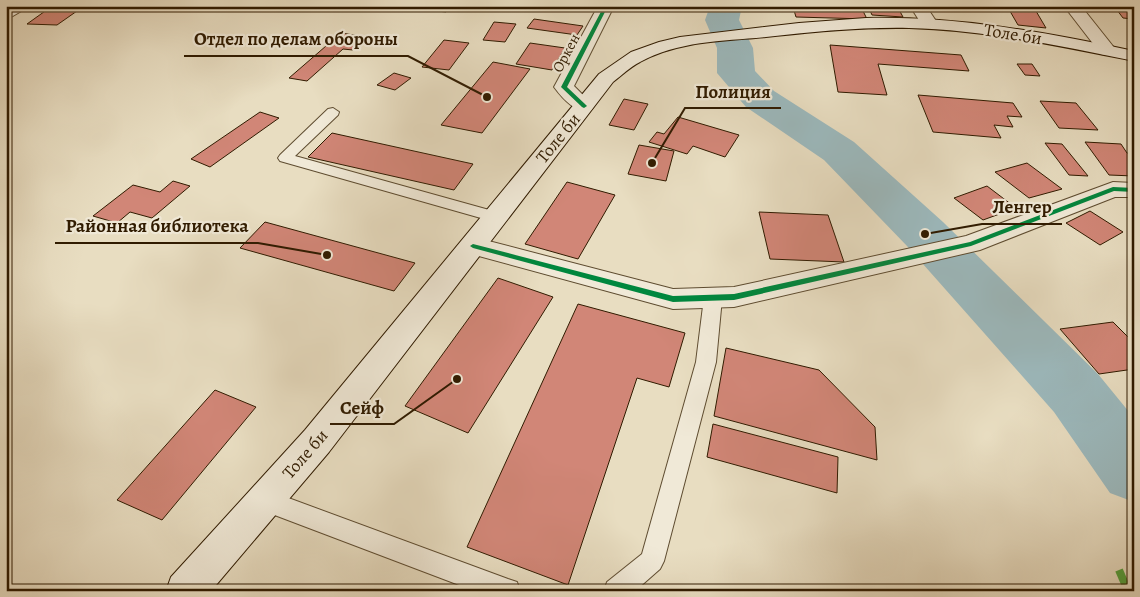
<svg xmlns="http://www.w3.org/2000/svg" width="1140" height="597" viewBox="0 0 1140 597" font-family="Alegreya,serif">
  <rect width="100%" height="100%" fill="#e8ddc1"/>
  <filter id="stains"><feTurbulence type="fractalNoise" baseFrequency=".004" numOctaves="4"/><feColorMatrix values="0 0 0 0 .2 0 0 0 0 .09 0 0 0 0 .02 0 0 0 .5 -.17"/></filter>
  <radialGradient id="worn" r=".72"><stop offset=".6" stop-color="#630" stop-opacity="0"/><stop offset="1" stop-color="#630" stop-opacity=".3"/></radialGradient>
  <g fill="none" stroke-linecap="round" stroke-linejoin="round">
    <path fill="#9cb9bd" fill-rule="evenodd" d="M710,6H742L739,20L753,48L755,71L774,91L854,142L943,222L1098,374L1134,418V502L1110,493L1054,412L907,246L824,160L746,107L717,73V48L705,20Z"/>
  </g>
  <path fill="#d18677" stroke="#301b00" d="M422,6H451L446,12L420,9Z
    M542,6H585L583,11Z
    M868,6H897L903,17L872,15Z
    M1007,6H1033L1046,28L1018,25Z
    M1114,6L1134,7V19L1123,18Z
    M793,7L862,9L867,19L796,17Z
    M48,9L77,11L57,25L27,24Z
    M534,19L583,26L577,35L527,28Z
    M494,22L516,24L505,42L483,40Z
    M341,33L367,37L353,50L343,49L307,81L289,78Z
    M444,40L469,43L449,70L422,67Z
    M530,43L565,48L552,70L516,64Z
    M830,45L961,55L969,71L878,64L887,95L838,92Z
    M493,62L530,69L482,133L441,125Z
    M1017,64H1032L1040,76L1025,75Z
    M394,73L411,78L395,90L377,85Z
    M918,95L1013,103L1022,117L1007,116L1013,127L994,125L1001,138L933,132Z
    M624,99L648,104L634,130L609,125Z
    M1040,101L1076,103L1098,130L1059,128Z
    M260,112L279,118L210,167L191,159Z
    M678,117L739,135L725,157L693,146L687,154L649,142L657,132L664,134Z
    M332,133L473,164L454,190L308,157Z
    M1085,142L1121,144L1127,153L1134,154V176L1109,175Z
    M1045,143L1062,144L1088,176L1069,175Z
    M639,145L674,151L666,181L628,174Z
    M1027,163L1062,189L1029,198L995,172Z
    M173,181L190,186L152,218L130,212L117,223L93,216L133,185L160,192Z
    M567,182L615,195L578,259L525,244Z
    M987,186L1016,208L983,220L954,198Z
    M1090,211L1123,232L1100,245L1066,223Z
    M759,212L828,215L844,262L770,259Z
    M265,222L415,263L394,291L240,248Z
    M498,278L553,297L468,433L405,406Z
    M578,304L685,333L669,387L637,378L568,585L467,547Z
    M1113,322L1134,343V369L1099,374L1060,329Z
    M726,348L819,370L875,427L877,460L714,416Z
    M215,390L256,407L162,520L117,500Z
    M713,424L838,457L837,493L707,457Z"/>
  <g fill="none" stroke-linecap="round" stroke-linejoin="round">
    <defs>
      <path id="service" d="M17,6H30L6,20V12Z
        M333,108L339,112L338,115L295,156L500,213L503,217L500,221L495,222L280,161L278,158L280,155L328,109Z
        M713,291L719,293L722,298L716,362L664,561L660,569L635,591H604L607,582L642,554L696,362L704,298L707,293Z
        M264,489L508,579L517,582L520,591H475L264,511L256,508L253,500L256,492Z"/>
      <path id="minor" d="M598,6H614L574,86L594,106L591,110C576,114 563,99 554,87Z
        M910,6H926L938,24L936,28H924Z
        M1064,6H1081L1116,50L1113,54L1107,55L1101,54Z
        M1113,182L1134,183V197H1115L980,250L734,307L673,309L464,252L460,246L464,240L473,237L673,289L734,287L966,236Z"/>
      <path id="secondary" d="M866,18C957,16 1045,32 1134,51V61C1060,46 985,30 909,28C861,27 813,32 766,37C724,41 677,41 640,62C630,67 622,75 613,82L329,452L211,591H166L171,577L305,430L599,74L631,52L659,42L680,37L799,23Z"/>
    </defs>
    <use href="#service" stroke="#5e4c30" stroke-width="2"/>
    <use href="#minor" stroke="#5e4c30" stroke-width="2"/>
    <use href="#secondary" stroke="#301b00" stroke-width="2"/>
    <use href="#service" fill="#f0e9d7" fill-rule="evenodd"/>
    <use href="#minor" fill="#f0e9d7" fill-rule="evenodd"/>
    <use href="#secondary" fill="#f0e9d7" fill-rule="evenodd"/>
    <path stroke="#52a13c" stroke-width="8" stroke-dasharray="16 8" stroke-linecap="butt" d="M1119,570L1128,591"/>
    <defs>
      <path id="cycleway" d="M604,6H608L567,87L586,105L587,106L584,108L582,107L561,87Z
        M1113,187L1134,188V192L1114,191L971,246L734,300L673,302L473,248L470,246L473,244L673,296L734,294L970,242Z"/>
    </defs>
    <use href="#cycleway" stroke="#f0e9d7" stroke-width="3"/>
    <use href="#cycleway" fill="#00873e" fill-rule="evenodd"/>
  </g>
  <g text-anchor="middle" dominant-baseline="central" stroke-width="4.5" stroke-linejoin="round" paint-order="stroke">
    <g font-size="15" fill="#301b00" stroke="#f0e9d7">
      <text transform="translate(566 53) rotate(-62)">Оркен</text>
    </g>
    <g font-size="18" fill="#301b00" stroke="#f0e9d7">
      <text transform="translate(1013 34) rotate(9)">Толе би</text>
      <text transform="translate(558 138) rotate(-51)">Толе би</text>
      <text transform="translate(305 454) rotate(-49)">Толе би</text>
    </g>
  </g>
  <path fill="none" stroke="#301b00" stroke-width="2" d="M487 97L408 56H184M652 163L685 108H781M925 234L982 224H1062M327 255L258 243H55M457 379L394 424H330"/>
  <g fill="#301b00" stroke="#f0e9d7" stroke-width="2">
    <circle cx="487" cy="97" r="5"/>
    <circle cx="652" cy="163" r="5"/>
    <circle cx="925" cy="234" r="5"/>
    <circle cx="327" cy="255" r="5"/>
    <circle cx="457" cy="379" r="5"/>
  </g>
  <g font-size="19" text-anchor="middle" font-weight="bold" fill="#301b00" stroke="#f0e9d7" stroke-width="4.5" stroke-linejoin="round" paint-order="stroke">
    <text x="296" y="45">Отдел по делам обороны</text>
    <text x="733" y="98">Полиция</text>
    <text x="1022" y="213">Ленгер</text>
    <text x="157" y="232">Районная библиотека</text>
    <text x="362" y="414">Сейф</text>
  </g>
  <rect width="1140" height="597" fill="none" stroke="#e8ddc1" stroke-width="25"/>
  <rect x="8" y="8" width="1125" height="582" fill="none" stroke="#301b00" stroke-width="2.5"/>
  <rect x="12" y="12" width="1115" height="572" fill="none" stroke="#301b00"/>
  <rect width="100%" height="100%" filter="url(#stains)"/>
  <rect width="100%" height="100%" fill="url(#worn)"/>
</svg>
